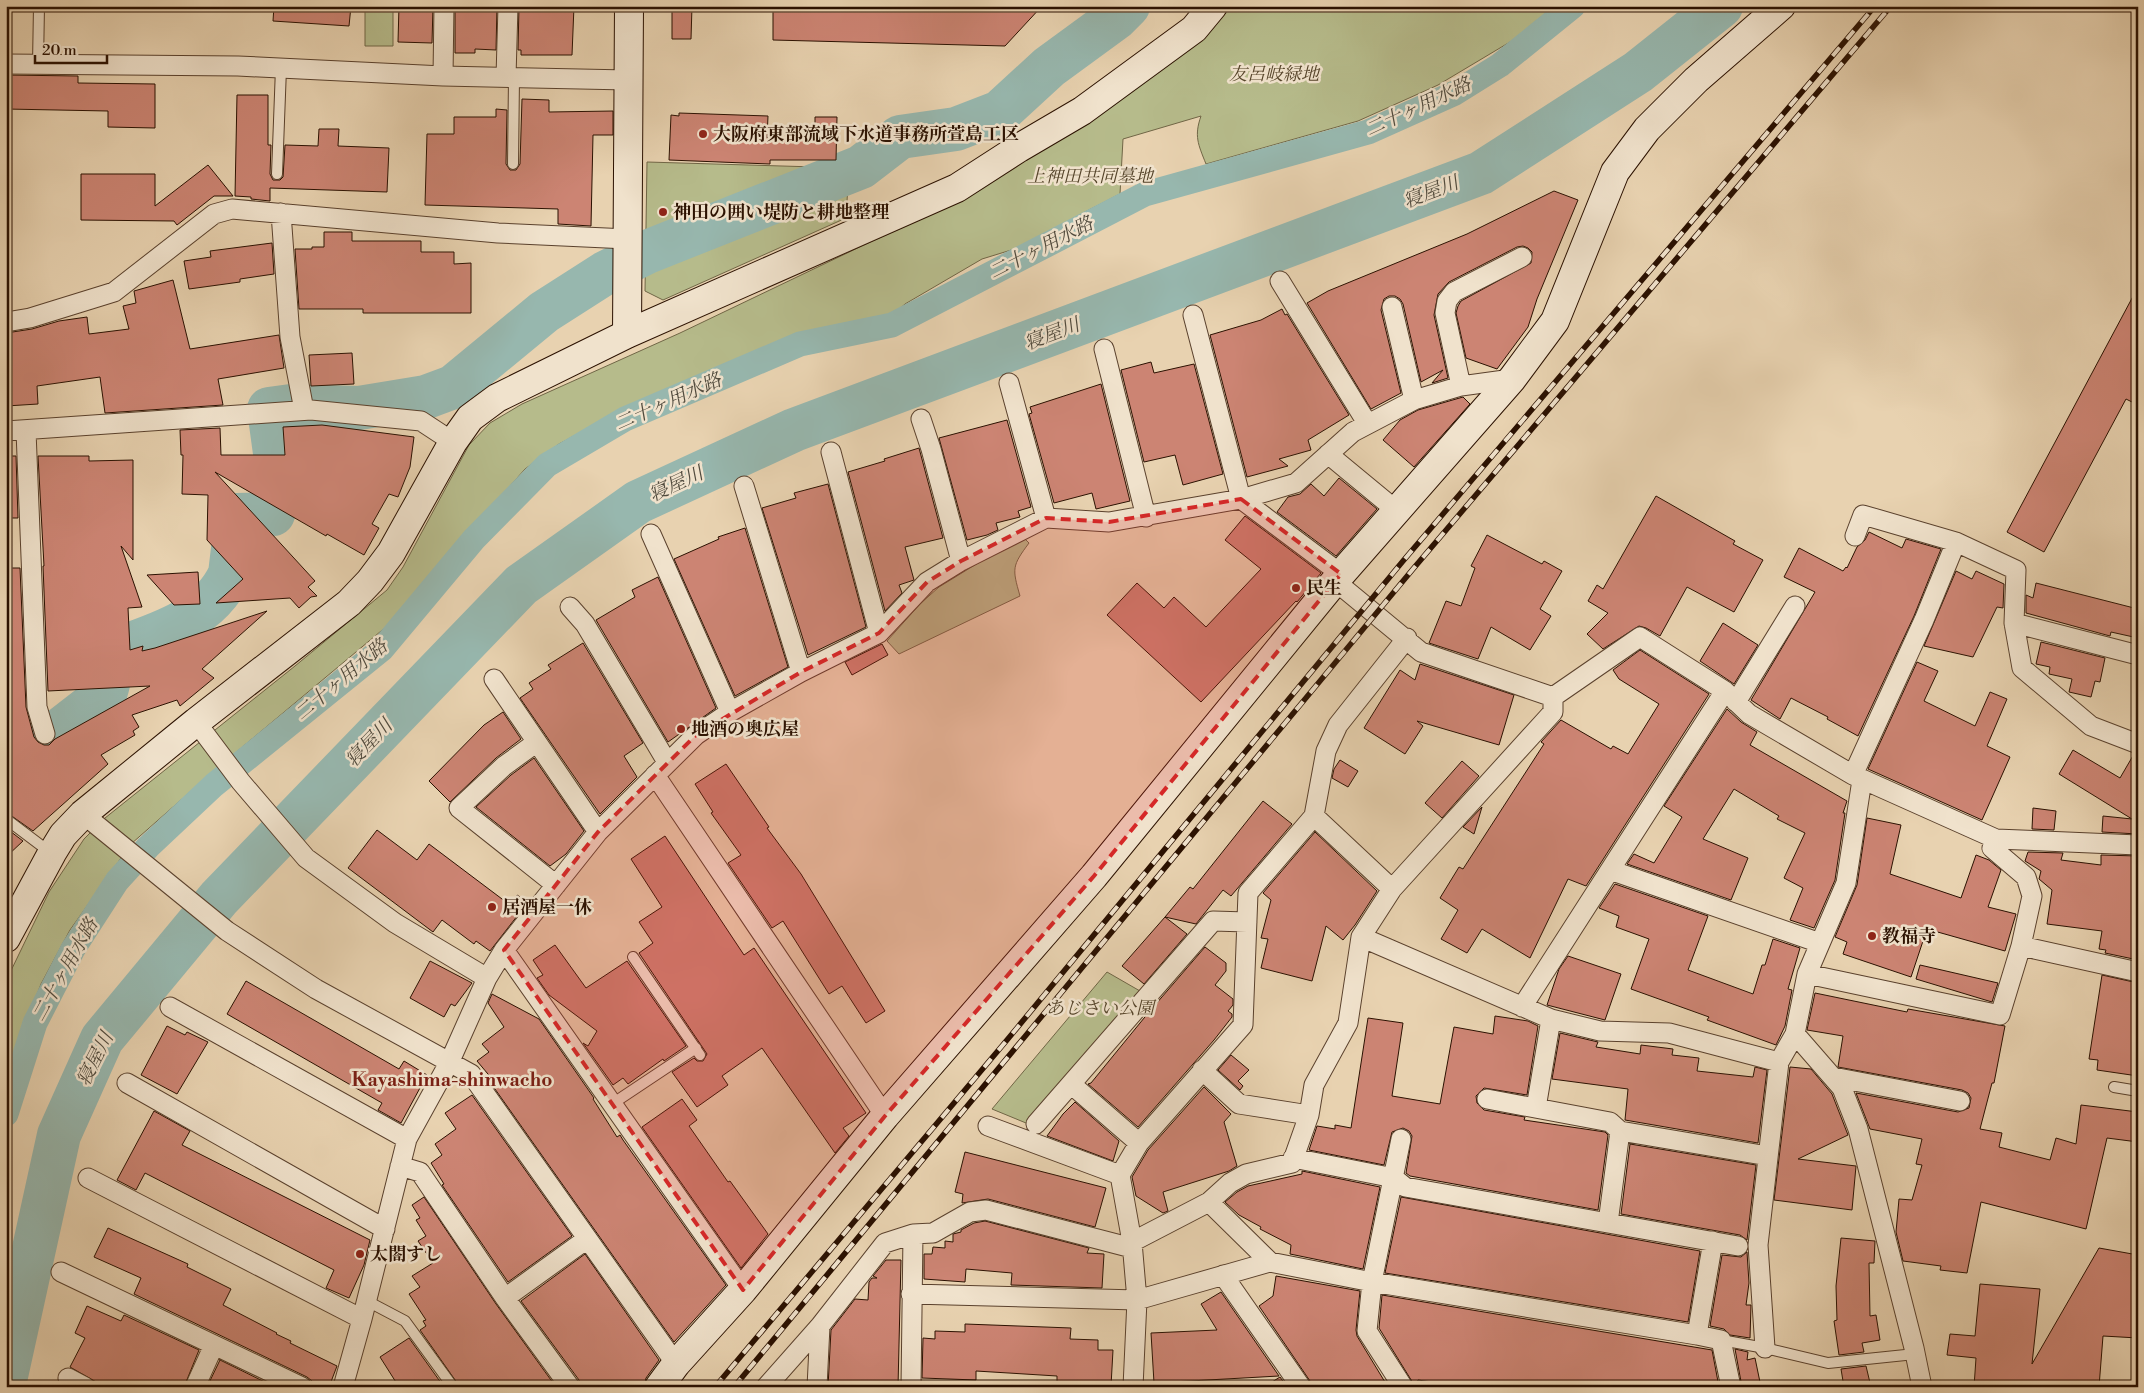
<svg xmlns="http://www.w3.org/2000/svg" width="2144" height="1393" viewBox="0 0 2144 1393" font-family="'Libre Bodoni','Noto Serif JP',serif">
  <rect width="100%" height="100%" fill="#e8d2b0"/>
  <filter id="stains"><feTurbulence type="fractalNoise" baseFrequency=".004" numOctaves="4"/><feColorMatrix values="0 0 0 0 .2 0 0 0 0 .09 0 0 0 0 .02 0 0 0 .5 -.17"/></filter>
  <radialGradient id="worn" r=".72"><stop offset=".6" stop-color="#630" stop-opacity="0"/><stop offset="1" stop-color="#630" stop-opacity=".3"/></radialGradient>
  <path fill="#b6bb8b" stroke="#706646" d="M365,6H393V46H365Z
    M1228,6H1554L1515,39L1438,85L1358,121L1206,164C1198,144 1194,136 1201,116L1123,139L1120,194L1085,212L1034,243L982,259L905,304L893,315L873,321L790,337L598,423L559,444L525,469L439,567L399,616L216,769L131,844L70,930L41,984L6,1076V981L49,892L84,839L105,818L295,666L387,590L403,567L469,445L490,423L522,404L680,333L868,243L944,209L1035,153L1206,34Z
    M647,162L849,168L846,218L663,300L645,291Z
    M1022,536L1029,543C1012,566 1012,568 1020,596L899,654L887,641L920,604L939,587Z
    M1107,972L1140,991L1026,1123L992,1109Z"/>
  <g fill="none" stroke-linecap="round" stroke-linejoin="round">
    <path stroke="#97b7ae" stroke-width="25" d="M6,1114L35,1023L73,949L117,881L148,847L214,785L382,649L474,539L547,465L625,419L800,344L892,325L1145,194L1368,132L1455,93L1500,65L1573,6"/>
    <path stroke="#97b7ae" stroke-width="44" d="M6,776L47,740L105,695L108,684V652C153,636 209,621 230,574L237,515L273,514L274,511L278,475L269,409L291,406L359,408L426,397L453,387L544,312L605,273L647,252L861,167L900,137L956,129L1000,112L1049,67L1116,18L1128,6
      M6,1376L59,1135L102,1039L219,898L521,585L638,502L794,430L1481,173L1638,72L1721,6"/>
  </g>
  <path fill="#cc8473" stroke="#2b1101" d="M274,6H351L349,26L273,21Z
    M399,6H433L432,43L398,42Z
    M455,6H497L496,50L475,49V53H455Z
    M519,6H574L572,55H521V50H518Z
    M672,6H692L691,39H672Z
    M773,6H1042L1005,46L773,40Z
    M6,75L78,76V83L155,84V128L108,127V111L6,109Z
    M237,95H268V145H271L270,174L273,180H280L283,177L285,145L318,146L319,129H339L338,146L389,148L387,192L270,188V201L251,199V197L235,196Z
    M522,99L549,100V112L613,111V135H593L591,226L558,224V209L425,205L427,134H454V117H496V109L507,110L506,164L510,170H516L520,164Z
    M679,113L768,116L767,138H815V117H837L836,160H770V164L669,160L671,115L679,116Z
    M208,165L233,196H214L177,225L174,221L81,220V174H155V206Z
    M1554,191L1578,200L1537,299L1528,327L1497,369L1466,358L1456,313L1458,306L1461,301L1531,263L1532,252L1528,248L1523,246L1517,247L1449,282L1438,294L1434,315L1448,378L1432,383L1443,370L1421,382L1403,304L1400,299L1395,296H1389L1384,299L1381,310L1401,393L1371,409L1307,303L1328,291L1467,234Z
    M324,232H352V241H421V252H454V264L471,263V313H363V309H299L295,249H312V247H324Z
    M272,243L274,274L240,279V282L189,289L184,261L211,257L210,251Z
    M173,280L190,349L279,335L284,368L218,379L223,405L105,413L100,377L37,386L38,404L6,406V333L32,329L59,321L87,317L89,334L129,329L123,306L136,303L134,291Z
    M2138,287V405L2126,399L2044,552L2007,532Z
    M1282,309L1285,315L1287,314L1349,415L1308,440L1311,450L1279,459L1288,466L1247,477L1210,335L1261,320Z
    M352,353L354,384L311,386L309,355Z
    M1151,362L1154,373L1194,364L1223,474L1183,485L1175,455L1144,462L1121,370Z
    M1101,384L1130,501L1096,509L1092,493L1054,503L1029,414L1032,413L1030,407Z
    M1463,397L1470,404L1414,467L1383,440L1400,420L1418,410Z
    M1007,420L1031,507L1018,511L1020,517L996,523L998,530L987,535L967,540L939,438Z
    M322,425L414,437L410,467L398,497L389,494L372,524L379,528L364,555L327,534L326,536L215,472L315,581L308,587L317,596L311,597L299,608L290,598L216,603L243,579L207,540L208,495L182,494L183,455H181L180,430L220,428L221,455H285L283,427Z
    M919,448L943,538L905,547L914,580L899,585L902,593L885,611L848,472L885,461L884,459Z
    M6,456H16L18,518H11V500H6Z
    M38,456H89V461L133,460V560L121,546L142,607L128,608L130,650L143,646L142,651L155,648L267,611L202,669L214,678L180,706L177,700L132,715L139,727L133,731L135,735L101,755L108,764L33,831L6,812V568H20L26,707L34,737L38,742L44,745H49L55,739L150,686L48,691L43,566H44Z
    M1339,478L1377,509L1336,556L1277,512L1288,497L1300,494L1311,484L1324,496Z
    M828,484L866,627L808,655L762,508L796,498L794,493Z
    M1656,496L1735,541L1733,544L1763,560L1734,612L1687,587L1660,636L1646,628L1639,626L1603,649L1587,634L1608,613L1588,601L1597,585L1603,589Z
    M1245,516L1321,573L1297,602L1296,601L1201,702L1107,615L1137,583L1164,608L1174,597L1206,627L1261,569L1225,540Z
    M745,528L788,667L735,696L674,559L719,539L718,537Z
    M1869,532L1902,548L1906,539L1941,549L1914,616L1858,736L1827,719L1828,717L1791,698L1780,719L1751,700L1815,592L1784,577L1799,548L1843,571L1846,567L1847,568L1857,547L1865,540Z
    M1487,535L1542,564L1544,561L1562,571L1540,609L1551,616L1530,650L1491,627L1478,659L1429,643L1446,601L1461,606L1475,568L1471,566Z
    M1956,571L1972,579L1976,571L2004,584L2003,608L1997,607L1973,657L1924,646Z
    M198,572L200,604L174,605L147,575Z
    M658,577L716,708L668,742L596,620L635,597L632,590Z
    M2036,583L2138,609V638L2111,632L2110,636L2026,613V595L2033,598Z
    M1723,623L1758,645L1734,684L1700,661Z
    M2041,642L2105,658L2100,682L2095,681L2091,697L2069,692L2072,679L2049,674L2050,667L2036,664Z
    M583,643L643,743L624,756L637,777L600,814L520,698L533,689L529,683L551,669L548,665Z
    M882,644L888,655L852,675L845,662Z
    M1640,650L1709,694L1586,886L1568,879L1530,958L1482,929L1467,953L1441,939L1458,910L1440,898L1459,867L1463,869L1544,744L1541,742L1561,720L1611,749L1613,746L1628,754L1659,704L1619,679L1613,670Z
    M1917,662L1938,671L1924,701L1975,726L1990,692L2007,699L1987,746L2010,757L1982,820L1868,769Z
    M1420,664L1514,695L1499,745L1417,721L1423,726L1405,754L1364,728L1400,670L1415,680Z
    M1727,709L1741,722L1757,732L1750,745L1847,801L1843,813H1845L1835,880L1814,928L1790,920L1803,888L1784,878L1805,833L1777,819L1779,816L1734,789L1703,839L1748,858L1731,900L1627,864L1634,854L1654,863L1682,817L1664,806Z
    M503,712L521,739L496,758L450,802L429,781L484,725Z
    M2073,750L2120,778L2134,754L2138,755V834L2102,832L2103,816L2132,819L2059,774Z
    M534,758L584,831L566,854L550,866L476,807L511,775Z
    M1340,760L1358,771L1348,787L1332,778L1334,769Z
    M1462,761L1479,776L1442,818L1425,803Z
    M726,764L769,827L767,828L801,874L885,1011L866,1023L842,986L829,994L783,921L772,928L728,863L741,855L711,813L713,812L695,784Z
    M1263,801L1292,824L1231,896L1223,890L1196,924L1165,917L1190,887L1193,889Z
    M1482,807L1474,834L1463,827Z
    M2033,808L2056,811L2054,830L2032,829Z
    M1867,818L1901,825L1890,874L1961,898L1976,855L1989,860L2001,870L1988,907L2016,914L2005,951L1927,929L1911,977L1843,954L1847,942L1835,937L1857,885Z
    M6,828L23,841L6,857Z
    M377,830L417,860L429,844L510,905L517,895L528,902L490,951L476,941L474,944L442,920L433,932L348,868Z
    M1315,832L1377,891L1355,925L1343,940L1326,926L1312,981L1261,968L1268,939L1261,938L1271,900L1263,893Z
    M665,836L744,955L754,948L866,1113L843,1128L849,1136L835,1153L762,1048L722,1076L728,1085L697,1107L672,1072L694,1058L697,1061H703L707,1054L639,953L653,943L639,922L662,907L631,859Z
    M2028,852L2063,853L2061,860L2101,865V855L2138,856V960L2105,953L2106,950L2099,949L2102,931L2047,924L2052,890L2039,879L2041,871L2025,861Z
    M1615,884L1708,916L1688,970L1753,994L1762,965H1765L1773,939L1800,948L1788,989L1792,990L1785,1026L1776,1045L1707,1020L1709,1017L1631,989L1649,939L1616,927L1619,916L1599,908Z
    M1165,917L1187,934L1144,984L1122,966Z
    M555,945L586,988L627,961L686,1046L664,1061L663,1059L628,1084L623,1078L613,1085L583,1043L588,1046L597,1031L549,995L537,978L543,975L533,960Z
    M1205,947L1226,963V971L1215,985L1233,999V1005L1228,1011L1232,1014V1017L1214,1040L1138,1127L1088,1084L1091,1083L1149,1012Z
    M1568,956L1621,974L1605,1020L1547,1005L1559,969Z
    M430,961L472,983L455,1006L451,1004L444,1017L410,998Z
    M1920,965L1998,983L1992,1002L1916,979Z
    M2102,975L2138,983V1076L2097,1070L2098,1060L2089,1059Z
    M246,981L399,1069L404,1061L427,1075L401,1123L378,1110L382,1103L227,1014Z
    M1815,993L1907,1012L1908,1009L2005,1026L1994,1083H1992L1980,1129L2002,1133L1999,1147L2050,1160L2056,1138L2076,1144L2081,1105L2138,1112V1142L2107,1138L2086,1229L1981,1202L1967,1273L1940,1270L1941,1266L1903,1261L1896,1232L1899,1199L1912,1200L1922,1165L1916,1164L1922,1139L1870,1129L1856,1093L1958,1112L1969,1108L1971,1098L1968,1093L1962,1090L1838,1067L1843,1036L1807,1030Z
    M492,994L539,1019L594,1098L593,1099L617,1137L620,1135L623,1140L726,1285L674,1342L490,1082L493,1080L477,1061L489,1052L482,1044L504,1027L488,1003Z
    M1495,1016L1528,1021L1538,1026L1527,1095L1484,1088L1476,1096L1477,1103L1484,1110L1525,1117L1524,1120L1605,1132L1608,1135L1598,1210L1410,1176L1406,1173L1412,1136L1409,1131L1403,1128L1392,1132L1384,1165L1309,1150L1317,1126L1335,1129V1125L1351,1128L1368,1018L1403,1023L1392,1096L1440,1104L1454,1027L1493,1034Z
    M167,1026L185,1035L187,1032L208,1042L177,1094L141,1075Z
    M1560,1033L1598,1042L1596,1047L1640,1054L1641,1045L1673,1049L1672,1055L1699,1058L1697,1071L1753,1077L1755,1067L1767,1070L1758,1143L1625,1120L1628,1089L1552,1079Z
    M1231,1055L1249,1070L1238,1081L1243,1086L1240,1090L1218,1070Z
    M1790,1067L1811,1069L1832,1094L1848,1135L1798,1159L1856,1166L1852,1210L1774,1200Z
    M1204,1087L1231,1114L1224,1122L1237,1166L1229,1171L1163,1192L1168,1211L1163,1213L1136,1196L1132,1177L1148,1150Z
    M472,1095L572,1236L508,1282L442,1185L444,1184L431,1163L442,1155L435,1144L456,1129L445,1113Z
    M682,1099L697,1120L689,1126L728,1182L730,1181L768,1234L741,1268L642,1127Z
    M1075,1102L1119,1141L1113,1161L1047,1136L1063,1114Z
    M154,1111L190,1131L182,1145L370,1240L364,1265L349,1298L326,1288L334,1270L145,1173L136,1190L117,1180Z
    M1630,1144L1756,1165L1747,1240L1740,1235L1621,1214Z
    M965,1152L1106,1188L1095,1227L988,1199L962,1203L963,1194L955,1192Z
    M1302,1171L1380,1187L1363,1269L1290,1254L1291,1245L1260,1229L1261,1227L1239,1215L1225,1202L1237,1192L1248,1186L1302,1174Z
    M424,1197L496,1304L556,1387H460L420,1330L426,1326L423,1321L426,1320L409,1294L420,1287L412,1276L433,1263L418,1241L426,1236L416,1220L420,1218L412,1205Z
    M1401,1197L1700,1251L1688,1322L1385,1273Z
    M985,1221L1089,1248L1087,1253L1104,1254L1102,1288L1011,1285L1012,1273L966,1269L965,1282L924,1279V1254H932L933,1247L945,1248V1241L953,1242V1234L961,1232V1230L974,1223Z
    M108,1228L188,1264L187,1267L231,1289L223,1305L277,1333L276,1334L291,1341L290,1343L337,1366L329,1387H313L312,1381L307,1377L134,1294L141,1278L94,1257Z
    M1841,1238L1875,1241L1874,1263H1869L1870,1316L1876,1315L1880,1340L1862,1343L1864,1352L1839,1355L1834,1321L1837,1320L1836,1286Z
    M2099,1248L2138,1255V1338L2103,1336L2099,1387L2030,1385V1387H1974L1976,1358L1947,1355L1950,1334L1975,1336L1980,1284L2040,1289L2032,1364Z
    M1747,1252L1749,1283L1746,1305H1751L1750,1338L1730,1335L1724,1329L1710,1326L1722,1255L1741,1257Z
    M585,1254L659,1360L646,1378L644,1387H581L579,1380L521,1301Z
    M886,1260H901L898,1387H828L831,1330L855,1299L868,1300L869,1282L872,1278H877L873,1276Z
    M1276,1276L1360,1291L1356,1330L1357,1336L1388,1387H1312L1310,1381L1259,1306L1273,1296Z
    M1221,1292L1279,1376L1154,1383L1151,1333L1217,1330L1201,1304Z
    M1382,1295L1712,1350L1719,1387H1466L1418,1380L1417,1383H1413L1379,1328Z
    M87,1306L121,1321L124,1315L199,1350L184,1387H105L70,1367L85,1338L75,1333Z
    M965,1324L1071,1328L1070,1339L1098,1340V1350H1113L1111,1386L1057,1384V1376L976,1371V1380L922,1378L923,1338L935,1339V1331L965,1332Z
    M409,1338L444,1387H399L380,1357Z
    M1735,1349L1748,1352L1747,1360L1755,1358L1761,1387H1742Z
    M220,1360L275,1387H207Z
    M1866,1366L1871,1387H1844L1841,1369Z
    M1280,1377L1287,1387H1264Z"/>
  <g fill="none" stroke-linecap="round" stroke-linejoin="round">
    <defs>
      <path id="lane" d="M38,64L39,6
        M513,164L514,77
        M277,174L281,68
        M6,819L51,853
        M633,957L700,1055
        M2114,1087L2138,1091
        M612,1104L696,1048
        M367,1301L405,1321L453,1387
        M1721,1340L1765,1348L1828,1363L1915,1354"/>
      <path id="street" d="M6,64L238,66L443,76L628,80
        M443,76L444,6
        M506,77L508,6
        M281,213L290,337L304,410
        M1280,281L1367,423
        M1392,307L1414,400
        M1193,315L1241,499L1341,574
        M6,322L30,318L114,292L214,214L232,209L498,233L628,239
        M1104,349L1146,517
        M1009,383L1046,518
        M1461,386L1445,313L1447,301L1454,292L1522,257
        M921,419L931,449L961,561
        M6,431L311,410L421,421L453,442
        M26,431L37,707L45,734
        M831,452L879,633
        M1328,454L1397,511
        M744,486L801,672
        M651,534L730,712
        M1855,536L1863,515L1956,542L2016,570L2014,623L2022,668L2091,726L2138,744
        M1335,581L1421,652L1553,697L1640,637L1725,691L1749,714L1853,775L1996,839L2138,845
        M570,607L585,624L667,762
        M2014,623L2138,655
        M494,679L598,832
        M1736,702L1795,606
        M196,722L241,782L306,858L395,923L487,978
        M537,742L504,766L459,808L556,885
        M655,775L885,1116
        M1853,775L1924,620L1956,542
        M83,814L227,931L316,989L471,1074L676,1364
        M1996,839L1992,848L2026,877L2032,896L2021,946
        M1610,870L1820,943
        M1392,889L1553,712V697
        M1361,937L1551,1019L1600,1031L1669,1033L1779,1062
        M504,950L743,1290
        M1807,974L2000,1015L2021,946L2138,972
        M170,1007L407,1139
        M1522,1007L1725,691
        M1795,1034L1842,1088L1858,1129L1914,1348L1922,1387
        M1202,1070L1239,1104L1309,1115
        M1833,1077L1960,1101
        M127,1083L385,1229
        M1071,1084L1139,1143
        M1487,1099L1610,1122L1620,1131L1768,1156
        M1536,1108L1551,1019
        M1036,1124L1213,921L1247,922
        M988,1126L1120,1175
        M1401,1139L1372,1282L1367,1331L1403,1387
        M1293,1158L1394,1178L1405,1187L1738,1246
        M400,1166L420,1172L505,1298L570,1387
        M88,1178L362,1319
        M1209,1202L1270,1262
        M1608,1223L1620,1131
        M1132,1242L1209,1202L1230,1183L1246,1174L1292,1163L1309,1115L1314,1085L1348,1023L1361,937L1392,889L1314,816
        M61,1272L302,1387
        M1223,1275L1301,1387
        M911,1294L1137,1300L1270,1262L1372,1282L1697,1335L1721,1340L1731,1387
        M505,1298L587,1239
        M1697,1335L1713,1241
        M1765,1348L1758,1245L1779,1062L1795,1034L1807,974L1846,883L1862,780
        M68,1378L85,1387
        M195,1387L214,1345
        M343,1387L362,1319L407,1139L450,1061L487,978L504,950L598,832L696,735L730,712L801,672L879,633L927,582L961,561L1046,518L1109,522L1241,499L1296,483L1353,432L1414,400L1461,386L1512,379
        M766,1387L820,1326L885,1243L913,1234L933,1233L970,1212L986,1210L1132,1248
        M817,1387L820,1326
        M911,1387L913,1234
        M1133,1387L1137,1300L1132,1242L1120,1175L1139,1143L1243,1025L1248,893L1314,816L1326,751L1338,725L1407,638"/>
      <path id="secondary" d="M627,334L629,6
        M6,938L52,853L63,835L83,814L196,722L349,603L370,581L391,553L453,442L470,418L497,398L627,334L957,188L1019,148L1082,111L1194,29L1213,6
        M659,1387L676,1364L743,1290L885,1116L1094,876L1335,581L1512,379L1555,321L1615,172L1647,129L1696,80L1781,6"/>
    </defs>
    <use href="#lane" stroke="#5a412d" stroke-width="12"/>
    <use href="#street" stroke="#5a412d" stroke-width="21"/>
    <use href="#secondary" stroke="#2b1101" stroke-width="30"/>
    <use href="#lane" stroke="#f0e2cc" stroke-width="10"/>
    <use href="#street" stroke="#f0e2cc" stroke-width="19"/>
    <use href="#secondary" stroke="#f0e2cc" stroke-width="28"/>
    <defs>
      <path id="rail" d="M715,1387L1007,1040L1403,561L1875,6
        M734,1387L1413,569L1891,6"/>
    </defs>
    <use href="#rail" stroke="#2b1101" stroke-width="5.5"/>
    <use href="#rail" stroke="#f0e2cc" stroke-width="4" stroke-dasharray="11" stroke-linecap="butt"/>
  </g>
  <path fill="#d62828" fill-opacity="0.2" stroke="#d62828" stroke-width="4" stroke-dasharray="10 6" stroke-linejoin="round" d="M1241,499L1341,574L1094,876L885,1116L743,1290L504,950L598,832L696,735L801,672L879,633L927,582L961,561L1046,518L1109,522Z"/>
  <g fill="#8f2418" stroke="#f0e2cc" stroke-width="2">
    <circle cx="703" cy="134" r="5"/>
    <circle cx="663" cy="212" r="5"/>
    <circle cx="1296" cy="588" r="5"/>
    <circle cx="681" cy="729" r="5"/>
    <circle cx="492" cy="907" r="5"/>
    <circle cx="1872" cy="936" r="5"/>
    <circle cx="360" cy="1254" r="5"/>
  </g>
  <g text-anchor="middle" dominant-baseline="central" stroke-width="5" stroke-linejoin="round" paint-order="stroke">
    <g font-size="18" font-style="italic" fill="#55442a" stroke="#f0e2cc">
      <text x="1274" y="74">友呂岐緑地</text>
      <text x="1090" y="176">上神田共同墓地</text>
      <text x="1100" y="1008">あじさい公園</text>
    </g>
    <g font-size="18" font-weight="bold" fill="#2b1101" stroke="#f0e2cc" text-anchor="start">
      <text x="713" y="134">大阪府東部流域下水道事務所萱島工区</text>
      <text x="673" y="212">神田の囲い堤防と耕地整理</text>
      <text x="1306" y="588">民生</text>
      <text x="691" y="729">地酒の奥広屋</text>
      <text x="502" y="907">居酒屋一休</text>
      <text x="1882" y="936">教福寺</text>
      <text x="370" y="1254">太閤すし</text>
    </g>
    <g font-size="19" font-style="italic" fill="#514b3e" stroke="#f0e2cc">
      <text transform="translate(1418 107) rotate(-25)">二十ヶ用水路</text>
      <text transform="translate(1431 192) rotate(-21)">寝屋川</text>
      <text transform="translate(1041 248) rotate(-27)">二十ヶ用水路</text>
      <text transform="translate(1052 334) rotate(-21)">寝屋川</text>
      <text transform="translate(668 402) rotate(-24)">二十ヶ用水路</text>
      <text transform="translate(676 484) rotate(-25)">寝屋川</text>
      <text transform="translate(341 680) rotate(-40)">二十ヶ用水路</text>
      <text transform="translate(369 743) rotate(-46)">寝屋川</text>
      <text transform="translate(65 970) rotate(-61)">二十ヶ用水路</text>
      <text transform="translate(95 1059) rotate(-63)">寝屋川</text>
    </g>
    <g font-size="19" font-weight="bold" fill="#7a1f14" stroke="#f0e2cc">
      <text x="452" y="1080">Kayashima-shinwacho</text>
    </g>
  </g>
  <rect width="2144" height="1393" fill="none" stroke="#e8d2b0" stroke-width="25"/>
  <rect x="8" y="8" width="2129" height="1378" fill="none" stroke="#2b1101" stroke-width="2.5"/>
  <rect x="12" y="12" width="2119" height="1368" fill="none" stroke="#2b1101"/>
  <path d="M35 55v8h72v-8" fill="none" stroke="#2b1101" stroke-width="2.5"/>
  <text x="42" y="55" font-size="15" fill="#2b1101" stroke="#f0e2cc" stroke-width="4" paint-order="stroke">20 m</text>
  <rect width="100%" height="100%" filter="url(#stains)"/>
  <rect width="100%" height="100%" fill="url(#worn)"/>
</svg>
